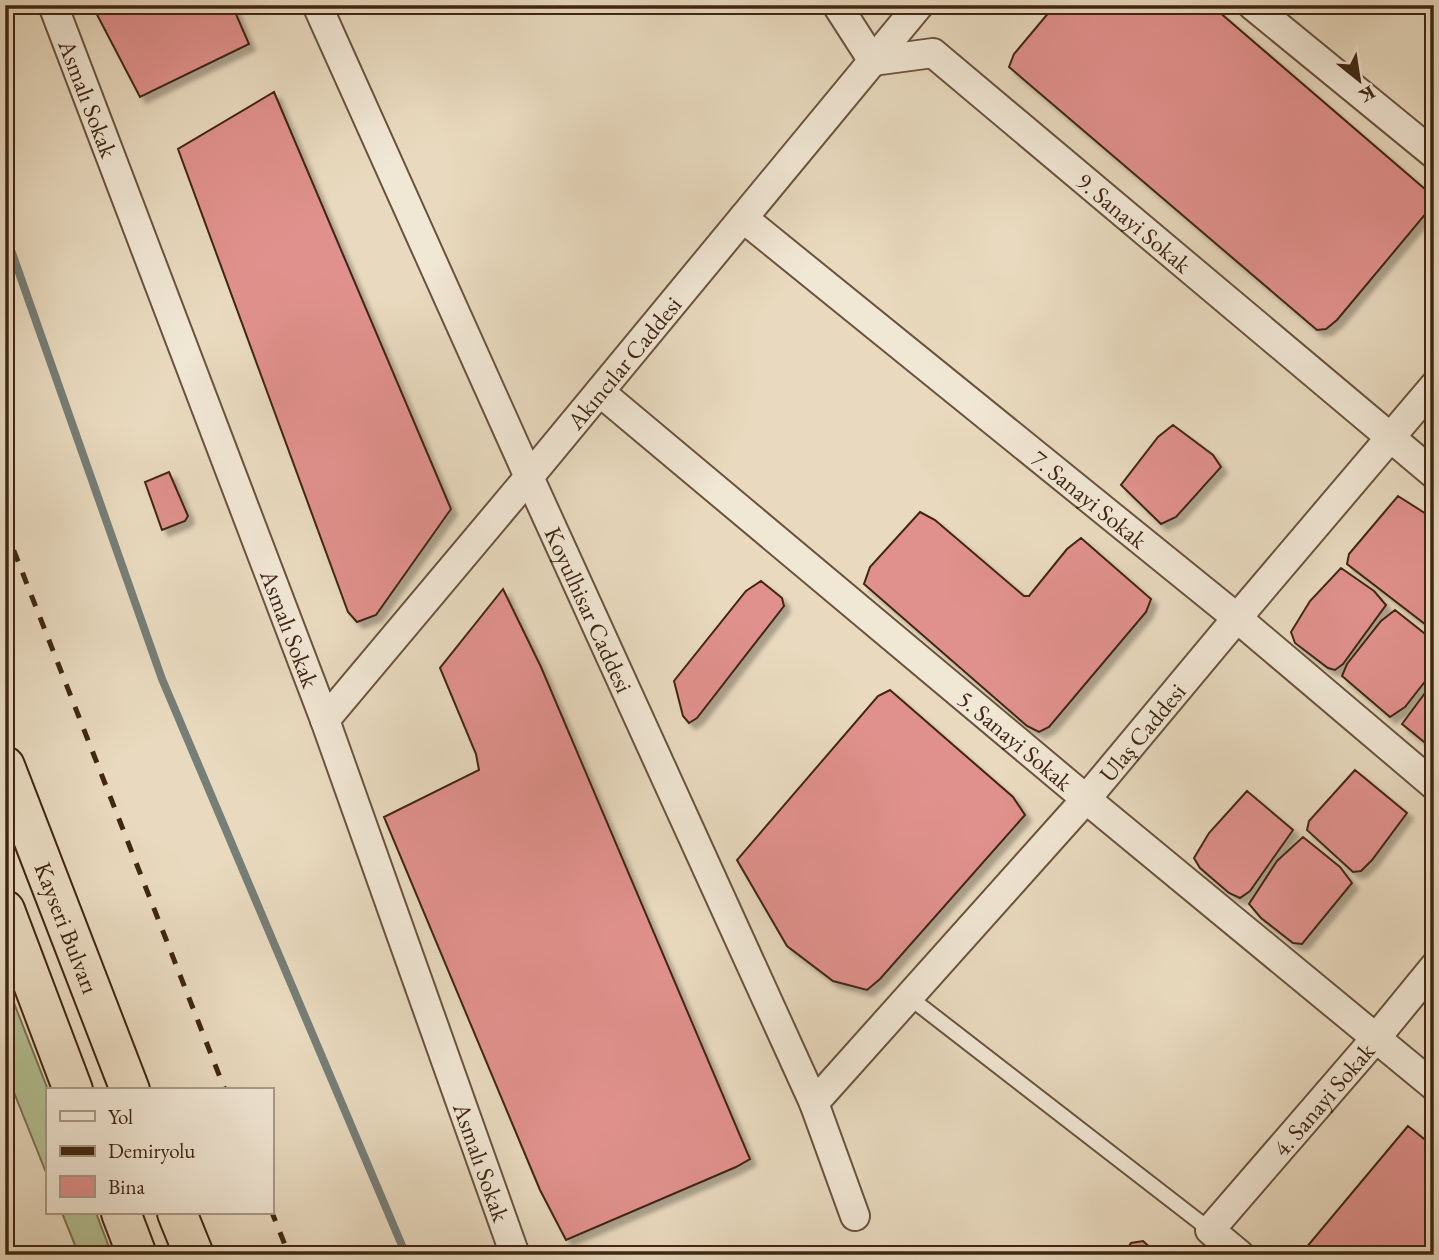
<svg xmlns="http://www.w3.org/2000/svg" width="1439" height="1260" viewBox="0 0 1439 1260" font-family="'EB Garamond',serif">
  <defs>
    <filter id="shadow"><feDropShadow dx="6" dy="6" stdDeviation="2" flood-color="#0004"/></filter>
  </defs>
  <rect width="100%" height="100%" fill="#e9dabf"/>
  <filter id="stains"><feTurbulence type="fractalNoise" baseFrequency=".00286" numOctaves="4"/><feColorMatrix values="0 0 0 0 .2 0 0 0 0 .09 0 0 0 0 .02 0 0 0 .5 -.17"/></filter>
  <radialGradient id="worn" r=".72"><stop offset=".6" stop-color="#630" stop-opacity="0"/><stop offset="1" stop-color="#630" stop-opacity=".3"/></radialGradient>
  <path fill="#b4c094" stroke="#7a7354" stroke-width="2" d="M5,980L48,1090L47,1175L5,1070Z
    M62,1213H96L112,1255H79Z"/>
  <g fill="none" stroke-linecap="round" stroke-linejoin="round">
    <path stroke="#767e78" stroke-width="8" d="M5,233L162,679L406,1255"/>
  </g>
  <path fill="#e1918d" stroke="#402613" stroke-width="2" filter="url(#shadow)" d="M92,5H232L249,44L140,97Z
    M1055,5H1211L1433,196V205L1337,320L1326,329L1317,330L1009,67L1014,54Z
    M274,92L451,509L376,615L357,622L348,612L178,149Z
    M1173,425L1213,455L1221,467L1176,517L1161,524L1121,485L1158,437Z
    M169,472L188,516L185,521L162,530L145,482Z
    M1398,496L1434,519V631L1347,564L1349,554Z
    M920,512L935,520L1024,596H1029L1067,549L1081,538L1151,599L1146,612L1049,727L1039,732L1027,726L864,584L870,567Z
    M1341,568L1374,591L1386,605L1343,664L1335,670L1328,668L1295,643L1291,632L1310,601Z
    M761,581L782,598L784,606L697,718L689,723L683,716L674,681L746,591Z
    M503,589L541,667L750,1159L736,1167L566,1240L540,1190L384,817L479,770L476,754L440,668Z
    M1395,610L1434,641V670L1405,707L1390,717L1342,676L1347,664L1381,621Z
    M1434,681V750L1402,724Z
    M890,690L1013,797L1025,815L880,979L867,990L833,981L787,946L737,860L878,696Z
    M1355,770L1407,813L1372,860L1361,871L1353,872L1307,830L1309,821Z
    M1247,791L1293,830L1250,891L1240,898L1229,893L1200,868L1194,858L1209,833Z
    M1303,837L1340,867L1352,883L1302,944L1293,943L1261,918L1249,904L1277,861Z
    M1408,1126L1434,1147V1255H1300Z
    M1143,1241L1158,1255H1123L1131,1243Z"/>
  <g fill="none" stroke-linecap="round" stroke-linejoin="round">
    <defs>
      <path id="service" d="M909,997L1210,1230"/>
      <g id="minor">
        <path id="s1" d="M53,5L325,720L515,1255"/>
        <path id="s2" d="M317,5L529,477L814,1103L855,1216"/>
        <path id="s3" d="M837,5L873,61L933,53L1434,474"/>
        <path d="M1252,5L1434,154"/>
        <path id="s4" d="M743,218L1237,618L1434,785"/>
        <path id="s5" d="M600,392L1086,799L1434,1086"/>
        <path id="s6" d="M325,720L529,477L919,5"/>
        <path id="s7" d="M814,1103L1086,799L1237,618L1434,386"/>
        <path id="s8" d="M1240,1255L1210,1230L1376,1038L1434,967"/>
      </g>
      <g id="trunk">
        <path id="s9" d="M5,766L130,1090"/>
        <path d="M5,910L73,1090"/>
        <path d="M121,1213L137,1255"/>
        <path d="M177,1213L194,1255"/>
      </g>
    </defs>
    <use href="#service" stroke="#6a533e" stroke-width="18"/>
    <use href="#minor" stroke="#6a533e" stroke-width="32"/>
    <use href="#trunk" stroke="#402613" stroke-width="42"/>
    <use href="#service" stroke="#f1e7d5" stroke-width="14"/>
    <use href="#minor" stroke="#f1e7d5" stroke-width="28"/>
    <use href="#trunk" stroke="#e9dabf" stroke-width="38"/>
    <path stroke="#402613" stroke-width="5" stroke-dasharray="12 12" stroke-linecap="butt" d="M5,528L225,1090
      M271,1210L289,1255"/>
  </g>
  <g text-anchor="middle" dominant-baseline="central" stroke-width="5" stroke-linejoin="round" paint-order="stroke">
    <g font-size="24" fill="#402613" stroke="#f1e7d5">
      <text stroke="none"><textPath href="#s1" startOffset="100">Asmalı Sokak</textPath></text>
      <text stroke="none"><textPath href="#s3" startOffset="390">9. Sanayi Sokak</textPath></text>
      <text stroke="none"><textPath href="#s6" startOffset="466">Akıncılar Caddesi</textPath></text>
      <text stroke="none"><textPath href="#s4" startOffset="446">7. Sanayi Sokak</textPath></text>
      <text stroke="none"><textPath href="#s2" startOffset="663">Koyulhisar Caddesi</textPath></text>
      <text stroke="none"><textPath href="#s1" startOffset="667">Asmalı Sokak</textPath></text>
      <text stroke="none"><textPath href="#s7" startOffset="495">Ulaş Caddesi</textPath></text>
      <text stroke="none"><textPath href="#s5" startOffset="542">5. Sanayi Sokak</textPath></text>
      <text stroke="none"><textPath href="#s9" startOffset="173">Kayseri Bulvarı</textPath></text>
      <text stroke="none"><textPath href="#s8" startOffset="212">4. Sanayi Sokak</textPath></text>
      <text stroke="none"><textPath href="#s1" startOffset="1234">Asmalı Sokak</textPath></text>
    </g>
  </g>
  <rect width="1439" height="1260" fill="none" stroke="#e9dabf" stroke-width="28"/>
  <rect x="7" y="7" width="1425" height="1246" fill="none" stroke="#402613" stroke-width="3.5"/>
  <rect x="14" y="14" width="1411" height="1232" fill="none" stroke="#402613" stroke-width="2"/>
  <rect x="46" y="1088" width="228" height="126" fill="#f1e7d5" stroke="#aa9a87" stroke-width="2"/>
  <rect x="60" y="1111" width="35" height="10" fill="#f1e7d5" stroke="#aa9a87" stroke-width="2"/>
  <text x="108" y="1124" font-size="21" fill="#402613">Yol</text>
  <rect x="60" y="1146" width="35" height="10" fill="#402613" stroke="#aa9a87" stroke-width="2"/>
  <text x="108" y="1158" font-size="21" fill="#402613">Demiryolu</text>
  <rect x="60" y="1176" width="35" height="21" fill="#e1918d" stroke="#aa9a87" stroke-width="2"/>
  <text x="108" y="1194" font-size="21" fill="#402613">Bina</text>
  <g transform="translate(1359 80) rotate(150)" stroke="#f1e7d5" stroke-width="5" paint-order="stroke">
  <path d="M0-5L12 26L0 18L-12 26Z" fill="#402613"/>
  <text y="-10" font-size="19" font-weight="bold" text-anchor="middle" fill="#402613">K</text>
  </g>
  <rect width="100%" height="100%" filter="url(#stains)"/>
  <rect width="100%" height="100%" fill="url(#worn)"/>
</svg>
